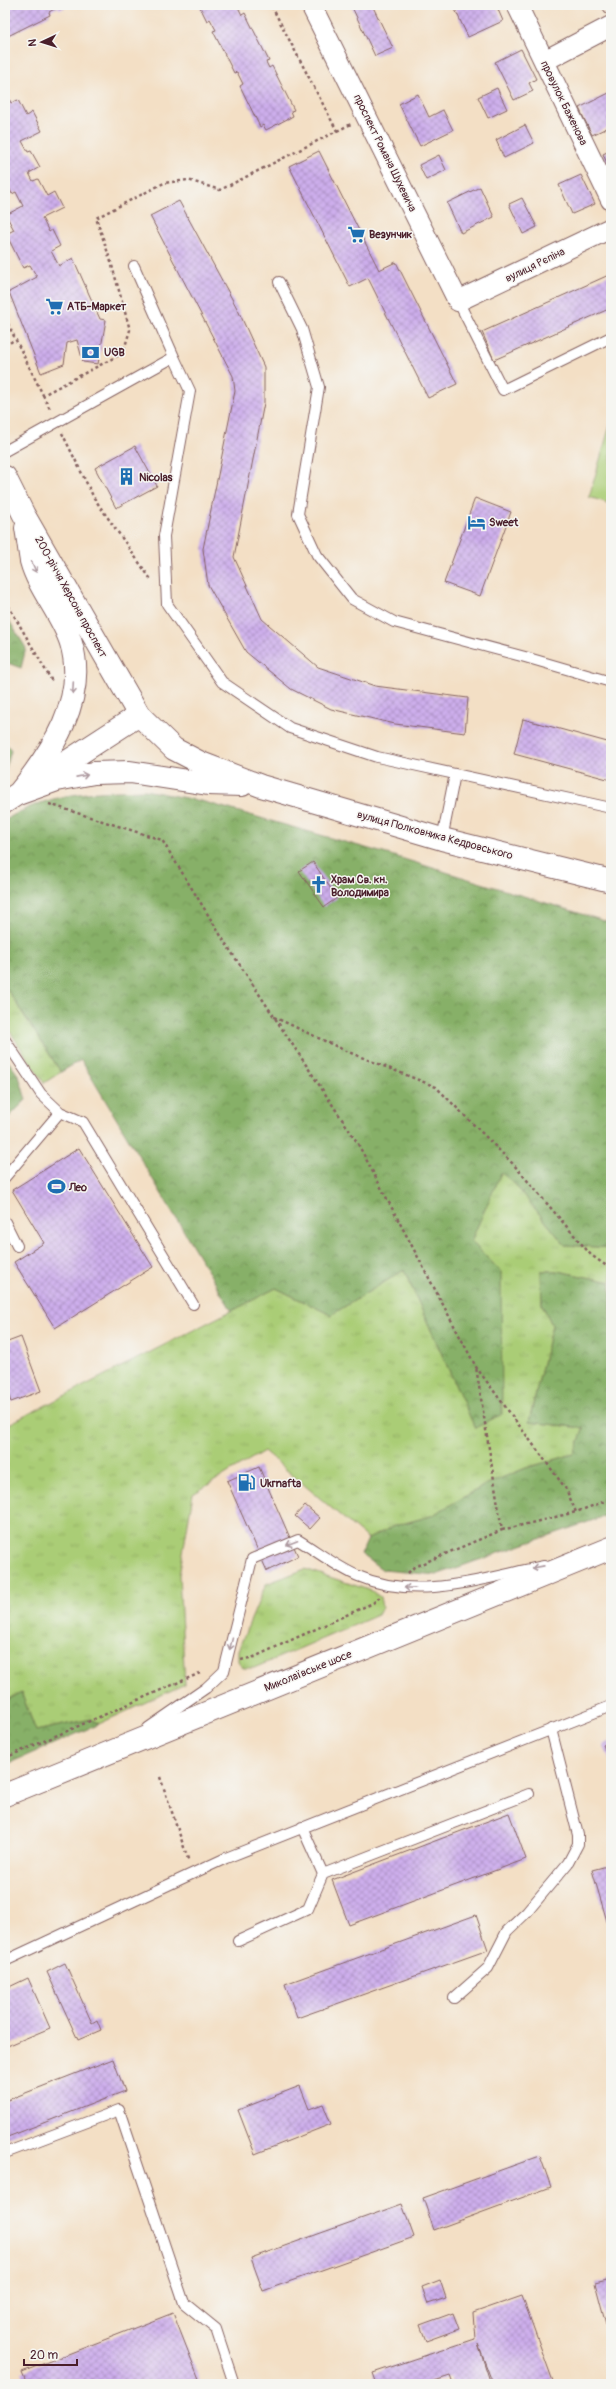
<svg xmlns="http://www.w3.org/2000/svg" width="616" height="2389" viewBox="0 0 616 2389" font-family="Pangolin,sans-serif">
  <defs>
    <pattern id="grass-tufts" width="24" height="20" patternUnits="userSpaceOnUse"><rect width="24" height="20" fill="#aacd76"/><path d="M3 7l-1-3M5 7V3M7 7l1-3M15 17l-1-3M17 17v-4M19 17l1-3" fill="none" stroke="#94b066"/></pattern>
    <pattern id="forest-crowns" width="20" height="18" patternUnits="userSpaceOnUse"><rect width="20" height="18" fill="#87b067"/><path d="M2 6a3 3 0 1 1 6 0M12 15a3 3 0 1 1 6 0" fill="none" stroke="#708f55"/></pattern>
    <pattern id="building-cross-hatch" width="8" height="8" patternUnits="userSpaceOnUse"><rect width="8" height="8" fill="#cdaeec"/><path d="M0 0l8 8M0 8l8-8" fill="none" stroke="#a88dbf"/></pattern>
  </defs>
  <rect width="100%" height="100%" fill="#f6f6f2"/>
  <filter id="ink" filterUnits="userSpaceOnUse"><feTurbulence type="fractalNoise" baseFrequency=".025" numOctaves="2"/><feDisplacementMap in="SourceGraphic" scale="8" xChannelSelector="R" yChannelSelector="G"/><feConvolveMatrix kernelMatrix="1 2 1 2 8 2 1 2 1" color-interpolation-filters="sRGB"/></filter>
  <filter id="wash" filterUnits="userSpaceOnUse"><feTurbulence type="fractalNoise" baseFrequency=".012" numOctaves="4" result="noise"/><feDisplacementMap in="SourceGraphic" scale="16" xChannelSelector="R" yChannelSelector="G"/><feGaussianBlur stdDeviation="0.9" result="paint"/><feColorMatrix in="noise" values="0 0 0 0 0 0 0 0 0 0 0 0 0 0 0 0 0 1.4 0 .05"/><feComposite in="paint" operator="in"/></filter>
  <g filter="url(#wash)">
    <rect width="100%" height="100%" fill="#f3dfc5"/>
    <path fill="url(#grass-tufts)" stroke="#7a7650" d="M5,986L61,1072L44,1083L5,1024Z
      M501,1172L513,1182L565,1245L611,1248V1282L557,1271H541L542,1304L552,1325L529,1422L584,1428L574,1454L526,1468L487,1484L431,1516L394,1526L368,1539L264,1451L193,1494L179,1576L185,1684L99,1724L91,1719L36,1731L21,1692L5,1701V1426L276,1288L331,1315L404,1270L475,1428L501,1272L471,1241Z
      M305,1569L372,1591L380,1597L382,1607L378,1615L254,1668H243L238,1661V1650L266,1584Z"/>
    <path fill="url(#forest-crowns)" stroke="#686849" d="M5,614L26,648L21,668L5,662Z
      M5,742L11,751L5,771Z
      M145,790L201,801L394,856L611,923V1248L565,1245L513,1182L501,1173L471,1241L501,1272L502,1414L475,1428L404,1270L331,1315L276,1288L232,1311L81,1060L61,1072L5,986V820C53,791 91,792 145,790Z
      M5,1057L19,1076L26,1100L5,1121Z
      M541,1271H557L611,1282V1514L436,1575L383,1570L361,1554L368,1539L394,1526L431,1516L487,1484L526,1468L574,1454L584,1428L529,1422L552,1325L542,1304Z
      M21,1692L36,1731L91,1719L99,1724L5,1765V1701Z"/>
    <path fill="#aacd76" stroke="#7a7650" d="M611,422V504L589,497Z"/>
    <g id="blocks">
      <path fill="url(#building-cross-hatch)" d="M5,5H69L60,10L58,7L49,12L50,15L8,36L5,34Z
        M199,5H237L242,15L245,13L269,61L266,62L269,68L272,66L294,110L291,111L293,116L266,130L263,125L260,127L240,86L243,84L237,72L234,73L213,31L216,30L210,19L207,21Z
        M351,5H372L393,48L375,56Z
        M453,5H496L503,21L468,37Z
        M601,5H611V11L606,14Z
        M521,49L536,79L529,83L533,91L514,100L495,62Z
        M497,88L507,109L488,118L478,97Z
        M5,90L11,103L18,100L26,116L32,112L42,131L22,141L28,152L31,151L40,167L29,173L33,181L38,179L47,196L54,192L62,208L42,218L49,232L52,230L60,246L51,251L59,266L73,258L100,319L106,320L98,364L83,362L77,340L67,343L64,364L41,373L9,292L37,277L30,265L23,268L6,234L14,230L6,215L23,206L16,192L12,194L8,185L5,186Z
        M609,93L611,97V115L608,116L611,126L592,135L579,108Z
        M418,94L429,117L443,110L453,130L420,146L399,104Z
        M525,125L534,143L504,158L496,140Z
        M611,150V172L603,154Z
        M319,151L379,270L396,262L457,384L428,398L368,278L350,287L289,166Z
        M439,155L446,170L426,180L419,165Z
        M581,175L595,204L572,214L559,185Z
        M480,187L494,217L461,233L447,203Z
        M522,198L537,227L523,234L509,204Z
        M179,201L238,310L264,367V403L234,557L262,619L318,667L375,686L468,698L465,733L395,724L331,709L291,689L246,652L208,585L203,549L235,391L233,376L150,216Z
        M611,274V308L494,360L482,332Z
        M135,446L157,486L116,508L95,468Z
        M475,498L511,512L480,596L444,583Z
        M523,719L611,743V780L514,754Z
        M313,862L337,898L324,907L299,871Z
        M79,1148L153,1267L55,1328L14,1262L44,1243L12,1190Z
        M21,1337L41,1391L11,1402L5,1386V1343Z
        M259,1467L298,1556L267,1571L227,1481Z
        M305,1505L320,1518L310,1529L295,1516Z
        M611,1741V1762L603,1745Z
        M509,1813L526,1859L349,1925L332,1880Z
        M611,1865V1935L592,1870Z
        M476,1915L488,1950L297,2018L285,1984Z
        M65,1963L92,2023L97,2020L101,2030L78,2040L47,1972Z
        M28,1978L50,2028L5,2047V1989Z
        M113,2059L125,2091L5,2138V2101Z
        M300,2086L309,2109L323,2104L331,2124L255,2154L238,2110Z
        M540,2156L551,2187L434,2230L423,2198Z
        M402,2204L414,2237L263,2291L251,2258Z
        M611,2279V2327L607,2328L595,2283Z
        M440,2280L446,2298L428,2304L422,2287Z
        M522,2296L554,2384H493L478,2344L491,2384H453L450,2376L425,2384H377L373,2373L475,2339L473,2313Z
        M173,2313L201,2384H27L22,2372Z
        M453,2313L459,2329L426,2341L420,2325Z"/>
    </g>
  </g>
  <g filter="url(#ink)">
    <use href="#blocks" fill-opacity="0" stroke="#856261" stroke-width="1"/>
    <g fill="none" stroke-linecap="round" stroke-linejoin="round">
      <defs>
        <path id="lane" d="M134,266L174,357
          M279,282L302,329L319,387L298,514L317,555L352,599L394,622L525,657L611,682
          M458,301L503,390L611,337
          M5,451L174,357L190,391L164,536L167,604L222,682L290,728L377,757L611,808
          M442,839L455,774
          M5,1040L41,1094L60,1112L83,1122L193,1304
          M5,1177L60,1112
          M5,1222L17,1246
          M148,1728L206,1688L224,1671L252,1559L298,1540C318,1552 337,1567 358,1576C418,1602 484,1578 544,1566
          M302,1827L323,1874L529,1794
          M238,1941L308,1909L323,1874
          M5,1961L226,1858L611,1706
          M454,1998L488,1968L507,1931L527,1912L568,1863L578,1844V1835L551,1729
          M5,2153L119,2110L184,2303L216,2329L234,2384"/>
        <path id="street" d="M311,5L458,301L611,228
          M517,5L611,200
          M544,61L611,26"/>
        <path id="secondary" d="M5,477L24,515L139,715L174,749L201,763L261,786L442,839L611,881
          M18,794C51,753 88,699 71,643C62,614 39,590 31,561C29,550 28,539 26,528
          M18,794L57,780L94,773L130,772L208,784L242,785
          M5,802L139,715"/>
        <path id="primary" d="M5,1795L611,1548"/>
      </defs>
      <use href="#lane" stroke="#856261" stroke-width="12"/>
      <use href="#street" stroke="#856261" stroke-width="22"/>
      <use href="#secondary" stroke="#856261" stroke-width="24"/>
      <use href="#primary" stroke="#856261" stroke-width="24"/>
      <path stroke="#856261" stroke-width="2.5" stroke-dasharray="3 3" stroke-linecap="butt" d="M337,131L351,124
        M5,318L43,395L123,353L130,330L111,262L96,218L164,183L188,180L220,190L337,131L271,5
        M5,346L14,340
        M43,395L51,411
        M62,433L94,498L152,581
        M5,600L53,683
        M49,804L162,840L226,944L357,1142L476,1367L566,1489L576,1512L611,1499
        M274,1017L346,1051L436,1087L514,1165L591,1255L611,1269
        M502,1530L576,1512
        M408,1573L414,1567L502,1530L476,1367
        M241,1660L254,1657L373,1603L380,1597
        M5,1758L200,1673
        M160,1777L189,1862"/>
      <use href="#lane" stroke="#fff" stroke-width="10"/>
      <use href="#street" stroke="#fff" stroke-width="20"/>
      <use href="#secondary" stroke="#fff" stroke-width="22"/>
      <use href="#primary" stroke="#fff" stroke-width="22"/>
    </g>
    <defs><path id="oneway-shaft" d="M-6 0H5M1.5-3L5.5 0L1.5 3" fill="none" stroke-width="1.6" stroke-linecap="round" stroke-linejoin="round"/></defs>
    <g stroke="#ae9aa0">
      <use href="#oneway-shaft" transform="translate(34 567) rotate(66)"/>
      <use href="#oneway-shaft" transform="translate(73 688) rotate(93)"/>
      <use href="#oneway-shaft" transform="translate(82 776) rotate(-11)"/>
      <use href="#oneway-shaft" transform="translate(292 1543) rotate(159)"/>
      <use href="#oneway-shaft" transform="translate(538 1567) rotate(169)"/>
      <use href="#oneway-shaft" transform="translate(410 1588) rotate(-177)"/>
      <use href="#oneway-shaft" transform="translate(231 1644) rotate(104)"/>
    </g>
  </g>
  <defs>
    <symbol id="supermarket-bare" viewBox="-9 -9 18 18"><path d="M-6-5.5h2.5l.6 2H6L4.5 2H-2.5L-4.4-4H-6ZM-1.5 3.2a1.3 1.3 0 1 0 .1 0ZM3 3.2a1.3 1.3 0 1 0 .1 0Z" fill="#1f6fb2" stroke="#f6f6f2" stroke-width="2.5" paint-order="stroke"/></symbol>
    <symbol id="bank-bare" viewBox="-9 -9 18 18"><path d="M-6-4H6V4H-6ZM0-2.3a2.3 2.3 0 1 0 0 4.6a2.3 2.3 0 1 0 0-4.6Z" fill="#1f6fb2" stroke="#f6f6f2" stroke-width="2.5" paint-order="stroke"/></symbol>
    <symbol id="building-bare" viewBox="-9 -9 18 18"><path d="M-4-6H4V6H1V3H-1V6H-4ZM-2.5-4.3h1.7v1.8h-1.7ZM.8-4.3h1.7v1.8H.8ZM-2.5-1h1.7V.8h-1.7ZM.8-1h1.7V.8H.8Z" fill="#1f6fb2" stroke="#f6f6f2" stroke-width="2.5" paint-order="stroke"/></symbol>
    <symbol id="hotel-bare" viewBox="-9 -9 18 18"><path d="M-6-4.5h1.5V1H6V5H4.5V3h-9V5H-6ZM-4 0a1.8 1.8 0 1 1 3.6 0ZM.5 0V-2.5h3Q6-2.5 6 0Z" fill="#1f6fb2" stroke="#f6f6f2" stroke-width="2.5" paint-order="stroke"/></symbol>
    <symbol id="church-bare" viewBox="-9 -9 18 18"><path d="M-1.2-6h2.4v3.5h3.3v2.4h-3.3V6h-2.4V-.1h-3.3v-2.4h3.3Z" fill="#1f6fb2" stroke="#f6f6f2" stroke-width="2.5" paint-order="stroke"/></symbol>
    <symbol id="stadium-bare" viewBox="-9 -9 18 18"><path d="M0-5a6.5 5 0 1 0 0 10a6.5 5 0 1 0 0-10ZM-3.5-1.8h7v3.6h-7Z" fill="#1f6fb2" stroke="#f6f6f2" stroke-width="2.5" paint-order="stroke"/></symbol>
    <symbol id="fuel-bare" viewBox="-9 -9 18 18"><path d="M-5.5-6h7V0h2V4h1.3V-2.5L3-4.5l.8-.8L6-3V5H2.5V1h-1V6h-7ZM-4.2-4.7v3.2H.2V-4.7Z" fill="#1f6fb2" stroke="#f6f6f2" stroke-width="2.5" paint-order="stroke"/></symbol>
  </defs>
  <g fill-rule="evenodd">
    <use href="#supermarket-bare" x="344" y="222" width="25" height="25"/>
    <use href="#supermarket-bare" x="42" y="294" width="25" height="25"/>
    <use href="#bank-bare" x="78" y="340" width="25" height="25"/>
    <use href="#building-bare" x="114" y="464" width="25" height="25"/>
    <use href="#hotel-bare" x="464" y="510" width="25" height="25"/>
    <use href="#church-bare" x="306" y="872" width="25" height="25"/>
    <use href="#stadium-bare" x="44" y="1174" width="25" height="25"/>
    <use href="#fuel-bare" x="234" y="1470" width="25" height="25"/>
  </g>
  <g text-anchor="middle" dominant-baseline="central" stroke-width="3" stroke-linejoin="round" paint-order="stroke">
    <g font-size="11" fill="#4a1f2b" stroke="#f6f6f2">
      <text transform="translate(564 103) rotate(64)">провулок Баженова</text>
      <text transform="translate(385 153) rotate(64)">проспект Романа Шухевича</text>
      <text transform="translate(535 265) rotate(-26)">вулиця Рєпіна</text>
      <text transform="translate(71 597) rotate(61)">200-річчя Херсона проспект</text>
      <text transform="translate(435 835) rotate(15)">вулиця Полковника Кедровського</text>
      <text transform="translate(308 1671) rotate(-22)">Миколаївське шосе</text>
    </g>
    <g font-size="11" font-weight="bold" fill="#4a1f2b" stroke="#f6f6f2" text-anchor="start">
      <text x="369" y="234">Везунчик</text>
      <text x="67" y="306">АТБ-Маркет</text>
      <text x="104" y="352">UGB</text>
      <text x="139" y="477">Nicolas</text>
      <text x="489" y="522">Sweet</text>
      <text x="331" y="879">Храм Св. кн.<tspan x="331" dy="13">Володимира</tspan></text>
      <text x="69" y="1187">Лео</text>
      <text x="260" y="1483">Ukrnafta</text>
    </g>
  </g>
  <rect width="616" height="2389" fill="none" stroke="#f6f6f2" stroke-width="20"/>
  <g transform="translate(42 42) rotate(266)" stroke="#f6f6f2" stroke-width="3" paint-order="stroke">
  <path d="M0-3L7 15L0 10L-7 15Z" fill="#4a1f2b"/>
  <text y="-6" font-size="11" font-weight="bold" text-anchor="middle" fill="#4a1f2b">N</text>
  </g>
  <path d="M24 2359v6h53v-6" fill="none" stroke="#4a1f2b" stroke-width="2"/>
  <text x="30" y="2359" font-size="12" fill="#4a1f2b" stroke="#f6f6f2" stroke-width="3" paint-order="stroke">20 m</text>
</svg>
